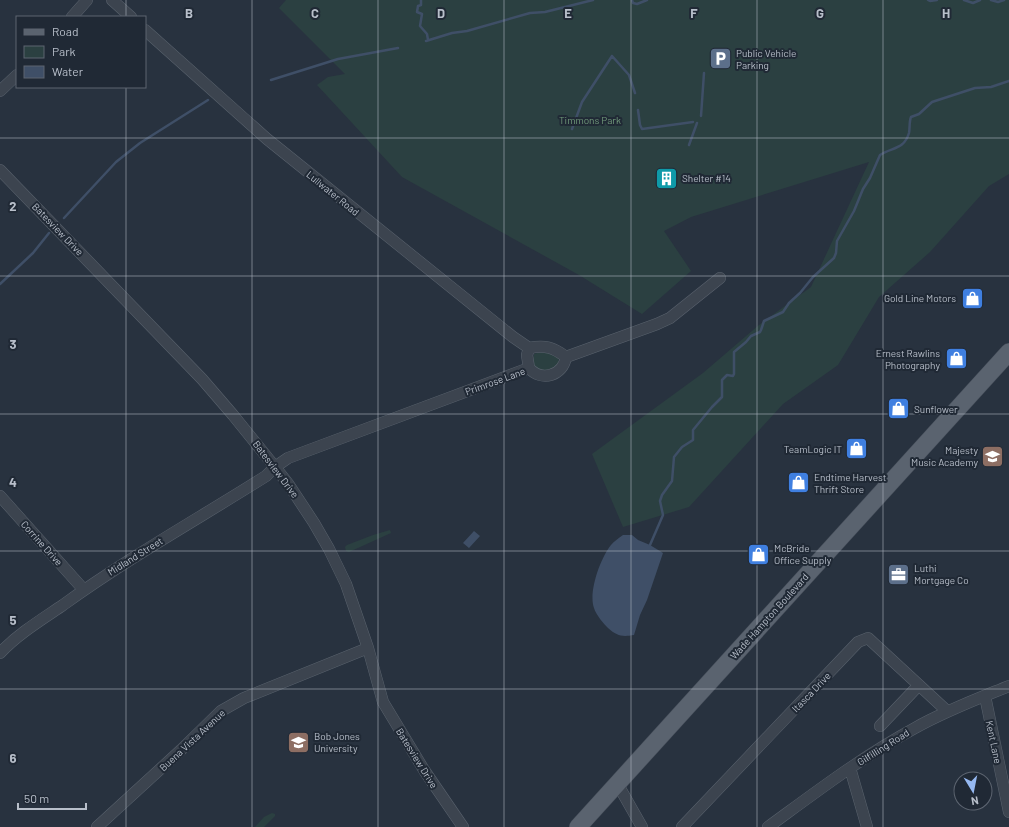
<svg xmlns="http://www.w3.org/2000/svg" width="1009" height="827" viewBox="0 0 1009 827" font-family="Barlow,sans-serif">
  <rect width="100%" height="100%" fill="#28323f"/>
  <path fill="#2b4041" d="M286,0H1009V174L989,186L930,252L879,297L838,365L783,404L689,507L623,527L592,454L703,373L759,325L811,287L869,162L691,217L664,231L691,271L642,314L579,275L402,177L317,85L328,77L345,74L279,8Z
    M543,351L558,356L559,363L549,372L537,370L533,364L534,354Z
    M390,530L391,533L349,552L346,551L345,547L347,545L373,535Z
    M272,813L275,814V816L264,827H255L264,817Z"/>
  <path fill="#3f4f67" d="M474,531L480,536L469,548L463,543Z
    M623,535H632L638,540L650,545L663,553L647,600L640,615L634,635C622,637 617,636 608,628C604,624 596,615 594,608C588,592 601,557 611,545C614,541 619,538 623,535Z"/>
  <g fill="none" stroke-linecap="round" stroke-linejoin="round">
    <path stroke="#3f4f67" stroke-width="2.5" d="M421,0V5L418,6L417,12L422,14L420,26L427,34L428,40
      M632,0L633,3L637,4L647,0
      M928,0L930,1L937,0
      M964,0L973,3L980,0
      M991,0L998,2L1004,0
      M426,41L452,33L467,31L530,13L545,12L593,0
      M612,56L629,75L635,93
      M271,80L338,59L398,48
      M638,110L640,125L642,129L693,122
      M701,116L704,73
      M572,129L582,102L612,56
      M689,145L697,123
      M64,218L116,162L140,143L208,100
      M0,284L33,253L49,233
      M650,545L663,515L660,501L662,495L672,481L674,457L682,447L693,440V430L712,407L722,397V380L727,375L733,376L734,374V352L746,342L751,336L760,332L761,330L764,321L783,312L789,303L800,293L813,277L834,258L836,253L837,241L854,211L863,189L870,178L880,155C892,147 904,150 909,133C910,128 909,122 911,117L919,114L932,102L975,88L991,87L1009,81"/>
    <defs>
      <path id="minor" d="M112,0L131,17
        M72,17L87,0
        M145,30L267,139L513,337L529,348L527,355L529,368
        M0,91L17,75
        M0,170L202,379L233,415L275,467L289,485L314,523L329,549L346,584L368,648L383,702L424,770L463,827
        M529,348C545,345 553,347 566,357
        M0,496L84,590
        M0,653C18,634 41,620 63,605C128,558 198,519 266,476L275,467L288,458L529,368C541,382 563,376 566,357L657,324L670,318L720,278
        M985,696L1009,812
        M880,726L919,685
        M850,768L867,827
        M617,783L642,827
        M97,827L181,750L221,711L244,698L368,648
        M682,827L858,642L868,638L947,711
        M768,827C816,792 863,756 915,728C945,711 977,699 1009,686"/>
      <path id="primary" d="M578,827L1009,352"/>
    </defs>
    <use href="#minor" stroke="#59626d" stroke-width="12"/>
    <use href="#primary" stroke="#454d59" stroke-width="18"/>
    <use href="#minor" stroke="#3c444f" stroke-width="11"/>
    <use href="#primary" stroke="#5a636f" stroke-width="17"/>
  </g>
  <path fill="none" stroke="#b8bfca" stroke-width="1" stroke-opacity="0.55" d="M126,0V17M252,0V827M378,0V827M504,0V827M631,0V827M757,0V827M883,0V827M126,87V827M0,138H1009M0,276H1009M0,414H1009M0,551H1009M0,689H1009"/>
  <defs>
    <symbol id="parking-square" viewBox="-11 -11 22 22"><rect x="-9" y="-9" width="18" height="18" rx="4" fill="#5c6f8a" stroke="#202935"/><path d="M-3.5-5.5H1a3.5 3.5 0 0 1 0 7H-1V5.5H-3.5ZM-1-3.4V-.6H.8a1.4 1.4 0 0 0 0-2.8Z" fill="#fff"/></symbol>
    <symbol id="building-square" viewBox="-11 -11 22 22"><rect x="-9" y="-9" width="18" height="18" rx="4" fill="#0f9aa8" stroke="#202935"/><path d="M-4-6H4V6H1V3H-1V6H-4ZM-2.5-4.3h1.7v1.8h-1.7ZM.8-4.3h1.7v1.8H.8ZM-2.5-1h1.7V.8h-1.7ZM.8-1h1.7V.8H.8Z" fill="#fff"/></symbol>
    <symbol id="shop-square" viewBox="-11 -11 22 22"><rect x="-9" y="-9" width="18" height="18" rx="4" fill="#3f7fe0" stroke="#202935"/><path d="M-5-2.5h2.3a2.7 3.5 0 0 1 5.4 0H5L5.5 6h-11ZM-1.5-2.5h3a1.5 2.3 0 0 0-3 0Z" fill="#fff"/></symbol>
    <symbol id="school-square" viewBox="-11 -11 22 22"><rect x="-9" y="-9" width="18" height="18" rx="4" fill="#8d6e63" stroke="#202935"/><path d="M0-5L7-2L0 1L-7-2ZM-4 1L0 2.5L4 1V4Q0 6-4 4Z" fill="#fff"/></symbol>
    <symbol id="office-square" viewBox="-11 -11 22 22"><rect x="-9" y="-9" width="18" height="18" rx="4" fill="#5c6f8a" stroke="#202935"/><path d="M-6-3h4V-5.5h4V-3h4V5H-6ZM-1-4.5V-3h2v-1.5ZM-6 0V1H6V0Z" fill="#fff"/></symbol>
    <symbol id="university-square" viewBox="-11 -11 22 22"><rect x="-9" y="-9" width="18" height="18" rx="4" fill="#8d6e63" stroke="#202935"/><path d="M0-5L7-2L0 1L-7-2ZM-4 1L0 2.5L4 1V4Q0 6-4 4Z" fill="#fff"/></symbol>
  </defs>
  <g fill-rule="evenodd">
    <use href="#parking-square" x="708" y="46" width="25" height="25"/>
    <use href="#building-square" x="654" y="166" width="25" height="25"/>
    <use href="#shop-square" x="960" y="286" width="25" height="25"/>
    <use href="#shop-square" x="944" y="346" width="25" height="25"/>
    <use href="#shop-square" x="886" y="396" width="25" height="25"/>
    <use href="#shop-square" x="844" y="436" width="25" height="25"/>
    <use href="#school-square" x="980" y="444" width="25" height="25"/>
    <use href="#shop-square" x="786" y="470" width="25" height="25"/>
    <use href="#shop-square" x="746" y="542" width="25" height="25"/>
    <use href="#office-square" x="886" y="562" width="25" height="25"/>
    <use href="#university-square" x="286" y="730" width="25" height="25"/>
  </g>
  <g text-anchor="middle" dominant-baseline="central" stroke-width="4" stroke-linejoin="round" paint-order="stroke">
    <g font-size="10" fill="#b8bfca" stroke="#202935" text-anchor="start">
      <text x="736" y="53">Public Vehicle<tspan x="736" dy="12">Parking</tspan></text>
      <text x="682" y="178">Shelter #14</text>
      <text x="956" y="298" text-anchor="end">Gold Line Motors</text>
      <text x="940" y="353" text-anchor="end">Ernest Rawlins<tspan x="940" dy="12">Photography</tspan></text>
      <text x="914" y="409">Sunflower</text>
      <text x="842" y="449" text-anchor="end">TeamLogic IT</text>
      <text x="978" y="450" text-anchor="end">Majesty<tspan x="978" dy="12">Music Academy</tspan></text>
      <text x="814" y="477">Endtime Harvest<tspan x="814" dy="12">Thrift Store</tspan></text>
      <text x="774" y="548">McBride<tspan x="774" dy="12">Office Supply</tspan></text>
      <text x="914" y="568">Luthi<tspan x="914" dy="12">Mortgage Co</tspan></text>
      <text x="314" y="736">Bob Jones<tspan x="314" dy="12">University</tspan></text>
    </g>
    <g font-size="10" fill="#71997a" stroke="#202935">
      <text x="590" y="120">Timmons Park</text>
    </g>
    <g font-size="10" fill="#b8bfca" stroke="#202935">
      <text transform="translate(333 193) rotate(39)">Lullwater Road</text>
      <text transform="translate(58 229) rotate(46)">Batesview Drive</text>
      <text transform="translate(495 381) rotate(-20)">Primrose Lane</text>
      <text transform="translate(276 469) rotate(53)">Batesview Drive</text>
      <text transform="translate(42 543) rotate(48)">Corrine Drive</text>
      <text transform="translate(135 556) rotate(-32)">Midland Street</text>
      <text transform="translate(769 616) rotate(-48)">Wade Hampton Boulevard</text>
      <text transform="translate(811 692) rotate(-46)">Itasca Drive</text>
      <text transform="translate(192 740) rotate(-43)">Buena Vista Avenue</text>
      <text transform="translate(994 742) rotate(78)">Kent Lane</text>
      <text transform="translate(883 747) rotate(-32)">Gilfilling Road</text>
      <text transform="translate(417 758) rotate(58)">Batesview Drive</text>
    </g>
  </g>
  <g font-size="13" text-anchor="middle" font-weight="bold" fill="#b8bfca" stroke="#202935" stroke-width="4" stroke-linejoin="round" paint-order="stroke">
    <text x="189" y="18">B</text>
    <text x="315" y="18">C</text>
    <text x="441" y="18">D</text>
    <text x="568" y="18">E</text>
    <text x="694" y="18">F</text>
    <text x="820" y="18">G</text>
    <text x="946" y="18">H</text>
    <text x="13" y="211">2</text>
    <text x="13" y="349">3</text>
    <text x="13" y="487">4</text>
    <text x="13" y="625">5</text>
    <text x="13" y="763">6</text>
  </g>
  <rect x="16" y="16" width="130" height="72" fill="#202935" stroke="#5d6571"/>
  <rect x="24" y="29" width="20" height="6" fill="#5a636f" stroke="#5d6571"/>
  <text x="52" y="36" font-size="12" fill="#b8bfca">Road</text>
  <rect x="24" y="46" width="20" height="12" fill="#2b4041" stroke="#5d6571"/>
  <text x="52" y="56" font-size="12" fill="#b8bfca">Park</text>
  <rect x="24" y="66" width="20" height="12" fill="#3f4f67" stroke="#5d6571"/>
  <text x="52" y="76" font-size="12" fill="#b8bfca">Water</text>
  <g transform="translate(973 791) rotate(170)"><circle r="19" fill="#202935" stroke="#5d6571"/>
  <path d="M0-3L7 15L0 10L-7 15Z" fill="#96b9f2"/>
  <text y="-6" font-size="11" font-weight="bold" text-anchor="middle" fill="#b8bfca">N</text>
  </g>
  <path d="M18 803v6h68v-6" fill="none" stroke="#b8bfca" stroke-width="2"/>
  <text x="24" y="803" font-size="12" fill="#b8bfca" stroke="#202935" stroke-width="3" paint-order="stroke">50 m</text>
</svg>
